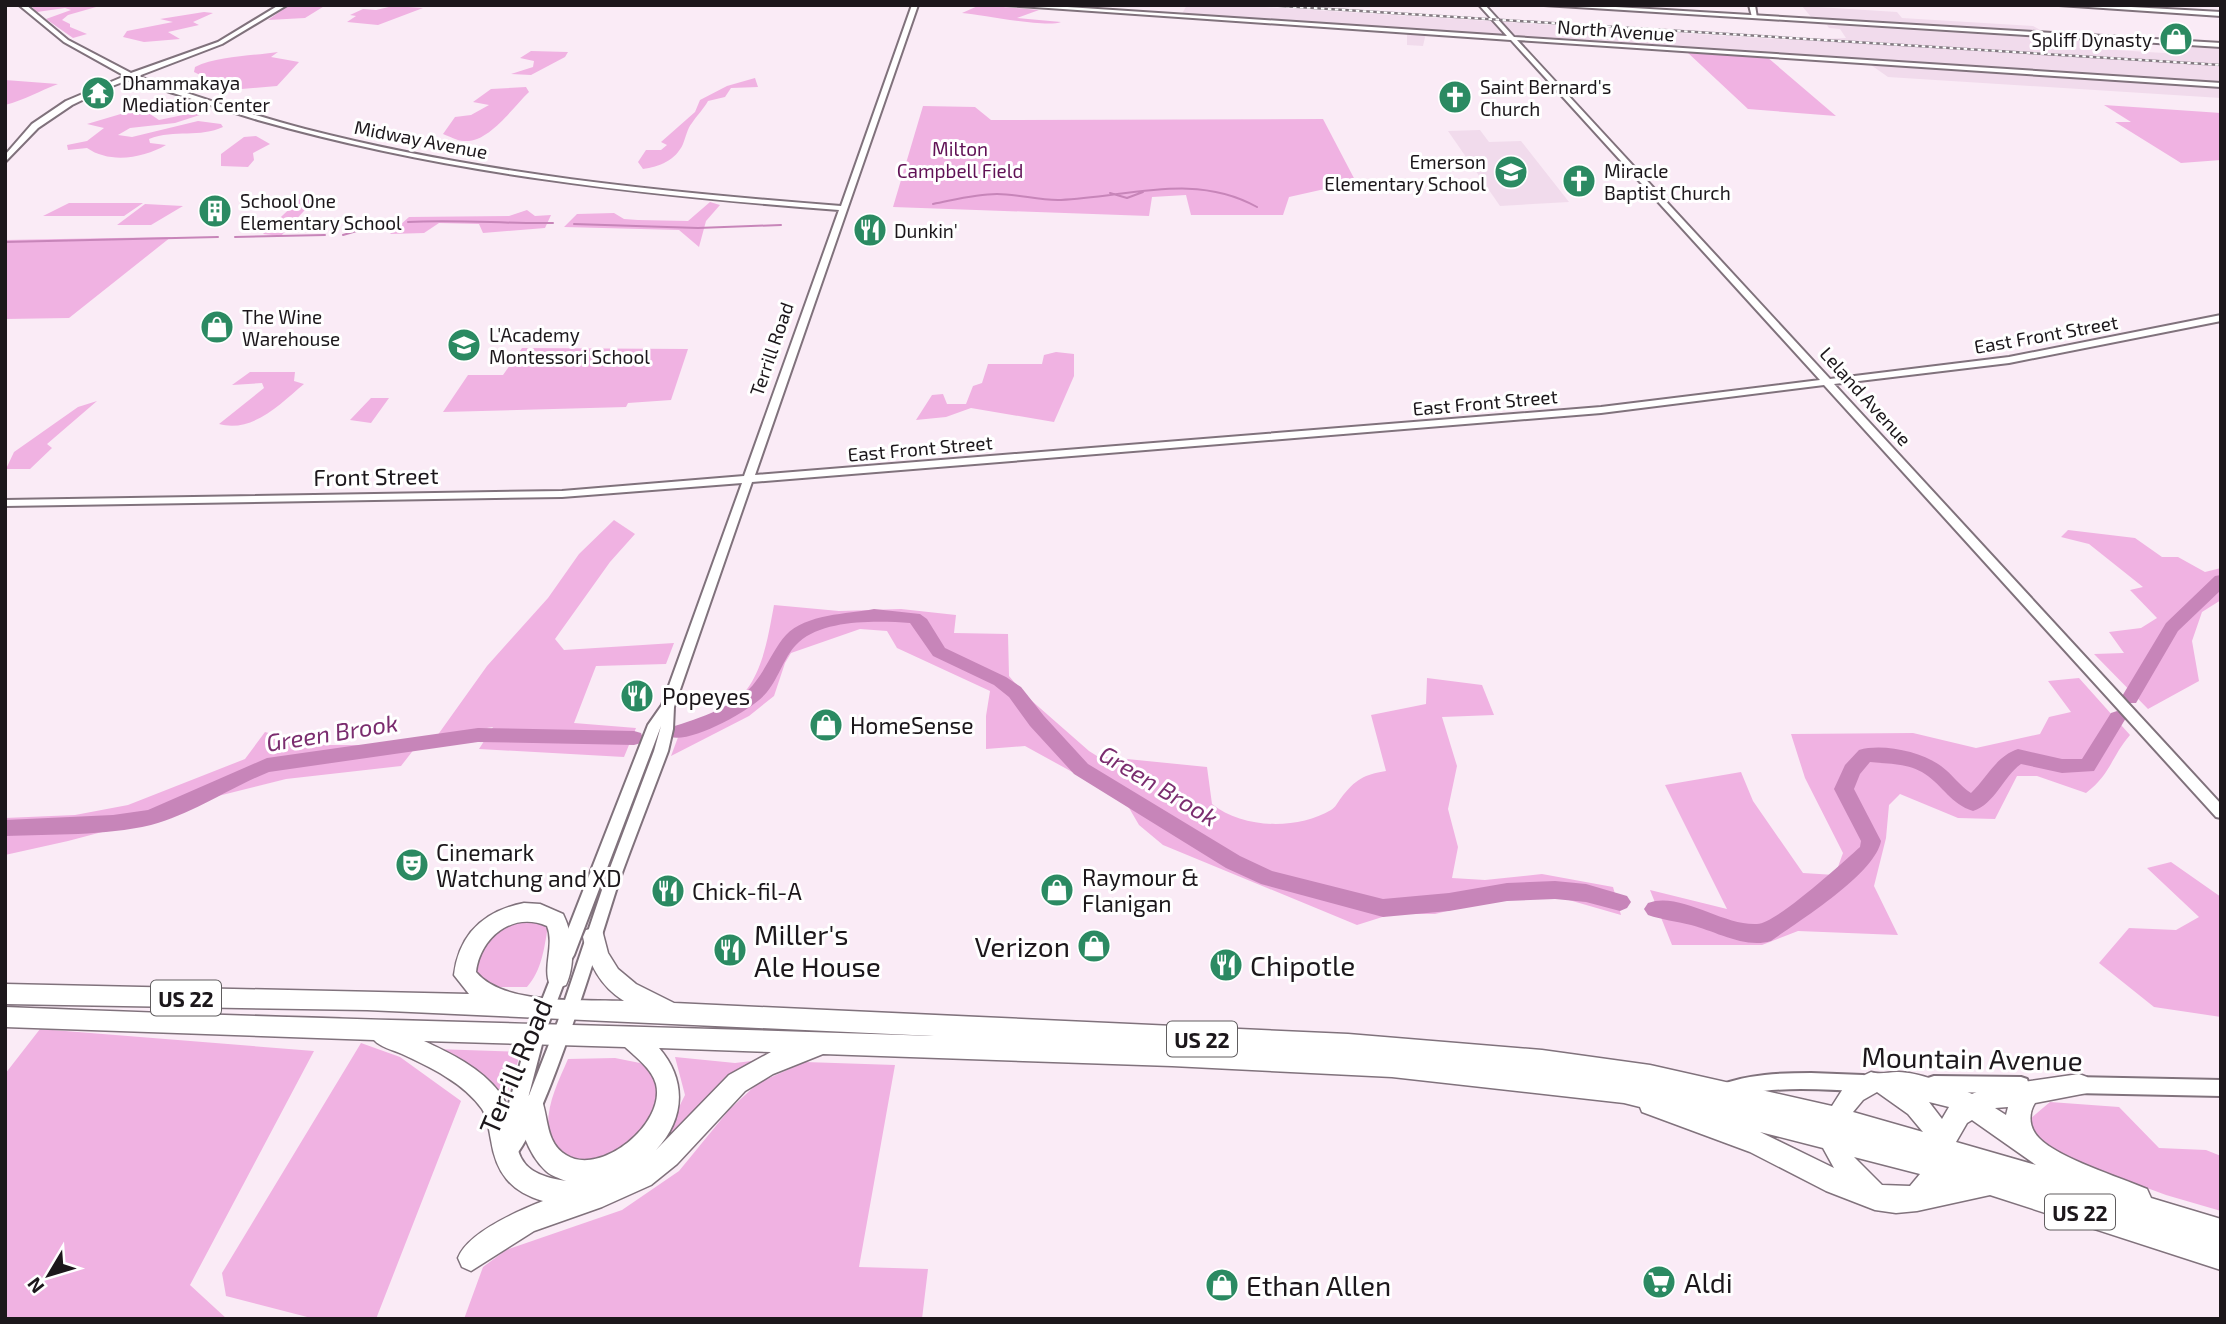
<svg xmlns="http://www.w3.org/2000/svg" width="2226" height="1324" viewBox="0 0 2226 1324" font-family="'Exo 2',sans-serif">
  <rect width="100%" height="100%" fill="#faebf6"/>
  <path fill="#f1dbec" d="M1187,5H1234L1792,40L1846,38L1840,29L1829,28L1827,25L2106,42L2116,50L2180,54L2170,46L2221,49V98L1888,77L1871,65L1426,33L1423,46L1407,45V32L1180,17Z
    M1802,6L1897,12L1902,18L2033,26L2044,32L1812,18Z
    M1480,130L1489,142L1521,141L1569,202L1500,206L1448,131Z"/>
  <path fill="#f0b2e2" d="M103,5L68,15L62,20L70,24V27L87,34L73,38L46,19L71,10L65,8L37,12L32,7Z
    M289,5H326L305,18L268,20Z
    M980,5L1039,10L1017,18L1061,22C1046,28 984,15 962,13Z
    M393,6L423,8L378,25L347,22L356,16L350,15L363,9L376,10Z
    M204,12L213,13L193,22L199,25L168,32L180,39L144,42L123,37L127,31L173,22L160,19Z
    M531,51L568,52L565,57L531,75L511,74L533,67L534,61L520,58Z
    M278,52L271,57L299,62L277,86L230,90L213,86L219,78L202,76L194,72L195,67C218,56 252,56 278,52Z
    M1687,52L1767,57L1836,116L1748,109Z
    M755,78L758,87L731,88L725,97L708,101C703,110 697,115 692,123C687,129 686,137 683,144C676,160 659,167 643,169L638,162L646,150H661L667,145L661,142L695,112L700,100L727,86Z
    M5,80L58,84C39,91 25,100 5,105Z
    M526,87L529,92C512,108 489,143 464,141C457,141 449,136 443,134L455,117L471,115L489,105L473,102L491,89Z
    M2104,105L2221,113V160L2181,163L2115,122H2131Z
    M923,106L975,107L991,120L1323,119L1356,182L1289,197L1283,215H1191L1186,195L1152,197L1149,216L893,207Z
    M141,108L159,120L207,110L209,112L175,123L130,128L118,135L132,137L198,121L221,124L223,127C200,138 175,129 149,139L150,143L166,145C144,158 110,164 87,148L68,150L67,145L87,141L104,128L87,124Z
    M256,136L270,144L253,153L254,160L248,167L221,166V154L244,137Z
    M303,196L314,200L281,236L263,234Z
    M710,202L720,205L706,221L699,247L679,230L564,227L577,214L614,213L624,219L638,220L688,221Z
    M69,203H143L124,216H43Z
    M145,204L183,206L151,225H117Z
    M527,210L535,216L551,215L545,228L483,233L479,224L439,223L424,233L390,234L409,217L509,216Z
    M171,237L69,318L5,319V240Z
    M522,348L688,349L671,400L628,403L626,407L443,412L468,375H503Z
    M1056,352L1074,354V376L1054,422L971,408L946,417L916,420L932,395L943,394L947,404H966L973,386L982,383L988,364H1042L1044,355Z
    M250,372H295L294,381L304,384C280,404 253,433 219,424L264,388L262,383L232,385Z
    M371,398H389L371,423L350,420Z
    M97,401L47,444L52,448L30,469H6L14,452L78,407Z
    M614,520L635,534L610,562L555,639L564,650L674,643L666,664L596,666L574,723L636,728L624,757L479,749L493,727L437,736L487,666L548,598L579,554Z
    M2068,530L2135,538L2162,557H2178L2205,572L2221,568V600L2202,612L2192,641L2199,681L2148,709L2094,654L2124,653L2109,632L2141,628L2157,618L2130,590L2143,587L2089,544L2061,537Z
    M774,605L839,611L901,609L956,615L954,633L1008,634L1009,676L1024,694L1089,751L1097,756L1207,767L1212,804C1243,829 1297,830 1331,810C1335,808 1338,802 1341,798C1356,779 1363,775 1386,771L1371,715L1426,704L1427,678L1482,685L1494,715L1442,717L1457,766L1448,809L1458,847L1452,878L1485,880L1542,874L1613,887L1621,915L1555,896L1491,900L1435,914H1392L1357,925L1163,845L1139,825L1125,801L1025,746L986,749V716L990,691L897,648L887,631L860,629L791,653L785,663L774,696L749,716L671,756L683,724C696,719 711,715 724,709C761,690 767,642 774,605Z
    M2079,678L2130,735C2111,757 2111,774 2086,793L2037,776H2017L1995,819L1958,818L1900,794L1889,805L1886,838L1874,886L1898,935L1798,931L1762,945H1672L1650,890L1727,909L1665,785L1741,772L1753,801L1803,873L1835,875L1843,853L1805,778L1791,734L1913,733L1976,748L2040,734L2049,717L2071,712L2048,681Z
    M265,732L314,745H366L422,739L401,766L286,779L214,797L174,813L68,841L5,855V818L75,815L128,805L245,759Z
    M2171,862L2221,897V1017L2154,1007L2099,963L2129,928L2176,930L2199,917L2147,868Z
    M535,919L548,926C544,949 542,970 527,987H487L476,979L473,951L494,928Z
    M40,1029L314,1051L190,1285L227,1319H5V1074Z
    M361,1043L400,1057L461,1101L376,1319H315L226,1296L222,1273Z
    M435,1049L521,1052L504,1103Z
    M675,1057L735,1063L760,1060L640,1163L668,1129L685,1095Z
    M615,1058L640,1063L655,1072C656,1079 659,1087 659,1094C658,1135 578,1188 553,1140C551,1135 548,1131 548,1125C548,1101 559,1080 568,1059Z
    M805,1062L895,1065L859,1267L928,1269L922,1319H464L483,1267L506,1250L622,1210L679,1171L729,1110L758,1083Z
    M2050,1102L2119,1107L2159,1148L2206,1150L2221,1156V1211L2166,1195L2050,1152L2023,1125Z"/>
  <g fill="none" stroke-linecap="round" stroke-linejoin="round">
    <path stroke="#c785b9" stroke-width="2" d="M1110,193L1127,198L1143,192
      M933,204C954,200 975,194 997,194C1019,194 1040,201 1061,200C1128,197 1195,172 1257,207
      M408,222C457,219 504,224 553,223
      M574,224L698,228L781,225
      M343,235L384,223
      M235,237L325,235
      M5,242L218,237"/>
    <path fill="#c785b9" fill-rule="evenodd" d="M2221,575V590L2178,631L2136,703H2124L2121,698L2166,623L2215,576Z
      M874,609L920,614L927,619L945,648L1006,677L1021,687L1044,716L1088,764L1240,856L1272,871L1383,899L1449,893L1507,883L1555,881L1586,884L1627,896L1631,902L1627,908L1620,911L1586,902L1555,899L1507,901L1449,911L1383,917L1261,884L1226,868L1074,774L1030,726L1009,697L994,685L933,656L910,623C878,621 825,619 799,642C785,654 779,678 767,692C754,709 692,743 671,737L669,732L671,727C699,719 739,705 756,681C767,667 774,648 786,635C806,614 847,614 874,609Z
      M2117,711L2123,713L2126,718L2094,771L2062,773L2021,764C2003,777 1995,804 1973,811C1951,804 1943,786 1925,774C1909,763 1889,764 1870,762L1860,774L1854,789L1881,841C1875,874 1799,921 1771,941C1745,949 1715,931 1691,925C1676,921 1662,920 1648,915L1644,909L1648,903C1680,891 1723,926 1757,924C1777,923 1842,863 1860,847L1861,841L1834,789L1845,765L1859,750C1883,743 1922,752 1941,766C1952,774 1960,786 1971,793C1987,778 1996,756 2018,749L2062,759H2082L2111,713Z
      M478,728L634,731L641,733L643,738L641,743L634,745L478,742L269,772C229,788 193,814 151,825C104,836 53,834 5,836V820L113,815L148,810L267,758Z"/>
    <defs>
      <path id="minor" d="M912,5H918L755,475L1601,407L1820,380L1511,40L1006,5H1037L1507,36L1479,5H1485L1514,37L2221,83V87L1517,40L1830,379L2009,357L2221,315V321L2009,363L1834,384L2221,804V818L2216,817L1824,385L1601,413L752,482L674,707L673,729L668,751C652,794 635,837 619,881C605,923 539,1149 508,1162L502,1159L499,1153L505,1142L500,1135L529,1033L555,967L560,965L565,967L568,972L545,1033L528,1098L558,1021L604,884L654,751L661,726L574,955L571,960L566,962L561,960L558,955L648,725L662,705L742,483L562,497L5,506V500L562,491L744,476L839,210C643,195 448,174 258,120C228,111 198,101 167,91C154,86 140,83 128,76L133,75C190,94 247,114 305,129C480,174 661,192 841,206Z
        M1749,5H1755L1757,18L1752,17Z
        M2059,5H2095L2221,12V16Z
        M1811,1073L1863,1075L1869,1077L1871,1083L1869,1089L1863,1091C1830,1090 1796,1087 1763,1091C1750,1092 1732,1101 1720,1097L1718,1091L1720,1085C1749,1074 1780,1073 1811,1073Z
        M1934,1076L2021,1077L2027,1079L2029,1085L2027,1091L2021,1093L1934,1092L1928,1090L1926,1084L1928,1078Z
        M2074,1077L2221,1080V1096L2074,1093L2068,1091L2066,1085L2068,1079Z"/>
      <path id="major" d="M19,5H26L68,40L131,73L218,42L279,5H287L222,44L107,88L72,105L38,128L5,162V155L32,124L66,101L125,76L64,42Z
        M1544,5H1582L2221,43V47Z"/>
      <path id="highway" d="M524,903L540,904L563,914C573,934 576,963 566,985L558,988L550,985C542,967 555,945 547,926C512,911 480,938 476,972C504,1006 584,999 624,1001C600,986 589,964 583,937L586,930L594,928L602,930L608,953L618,969L636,984L674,1003L1348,1034L1542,1050L1650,1065L1832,1106L1846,1084L1871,1072C1880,1075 1888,1072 1897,1072C1914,1071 1956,1086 1972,1094L1988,1087L2079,1074L2087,1077L2091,1085L2087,1093L2035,1103C2028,1114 2029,1128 2039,1138C2058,1158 2119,1177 2147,1189L2151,1198L2221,1219V1270L1990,1195L1917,1211L1896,1213L1875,1210L1826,1191L1750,1152L1642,1112L1640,1107L1624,1103L1392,1077L1172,1066L823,1054L773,1074L745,1091L677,1164L651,1185L602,1207L534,1231L471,1271L462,1267L458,1258C468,1232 518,1211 543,1201C511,1192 496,1173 491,1140C489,1130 488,1118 482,1109C464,1083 430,1067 402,1054C393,1050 380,1047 374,1040L5,1027V1007C315,1020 624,1025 934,1036L367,1010L5,1004V984L469,994L454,975C459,934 484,911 524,903ZM424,1041L625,1047C636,1057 652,1069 656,1084C666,1124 600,1177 566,1155C545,1142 549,1118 541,1098L532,1094L523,1098C514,1121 529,1155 546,1171C551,1176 559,1178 566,1181C496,1171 529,1133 499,1092C481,1068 450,1053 424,1041ZM659,1048L771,1052L729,1075L656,1150C685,1119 687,1080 659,1048ZM1877,1092L1908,1114L1923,1132L1853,1112L1863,1100ZM1929,1102L1949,1107L1942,1119ZM2008,1107L2006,1115L1995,1108ZM1972,1120L2036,1165L1956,1142L1967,1123ZM1760,1132L1823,1148L1834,1168ZM1854,1157L1920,1174L1910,1186L1882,1185Z"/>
    </defs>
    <use href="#minor" stroke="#80727c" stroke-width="4"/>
    <use href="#major" stroke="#80727c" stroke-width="4"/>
    <use href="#highway" stroke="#80727c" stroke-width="3"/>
    <use href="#minor" fill="#fff" fill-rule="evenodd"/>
    <use href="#major" fill="#fff" fill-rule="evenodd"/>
    <use href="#highway" fill="#fff" fill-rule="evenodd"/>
    <defs>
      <path id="rail" d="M1265,5L2221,65"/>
    </defs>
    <use href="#rail" stroke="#827980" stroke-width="2.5"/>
    <use href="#rail" stroke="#fff" stroke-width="2" stroke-dasharray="3.5" stroke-linecap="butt"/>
  </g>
  <defs>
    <symbol id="shop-disc" viewBox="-11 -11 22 22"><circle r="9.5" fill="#2b8a62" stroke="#fff"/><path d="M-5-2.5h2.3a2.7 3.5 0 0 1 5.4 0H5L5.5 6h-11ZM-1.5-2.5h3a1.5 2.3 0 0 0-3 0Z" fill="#fff"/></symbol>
    <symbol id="temple-disc" viewBox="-11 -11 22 22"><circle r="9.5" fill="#2b8a62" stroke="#fff"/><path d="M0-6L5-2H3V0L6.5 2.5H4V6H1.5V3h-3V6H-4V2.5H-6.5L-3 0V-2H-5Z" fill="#fff"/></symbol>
    <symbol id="church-disc" viewBox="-11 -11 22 22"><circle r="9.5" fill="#2b8a62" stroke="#fff"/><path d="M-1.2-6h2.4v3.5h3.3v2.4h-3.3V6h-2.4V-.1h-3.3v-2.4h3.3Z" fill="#fff"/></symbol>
    <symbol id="school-disc" viewBox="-11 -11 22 22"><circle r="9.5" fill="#2b8a62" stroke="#fff"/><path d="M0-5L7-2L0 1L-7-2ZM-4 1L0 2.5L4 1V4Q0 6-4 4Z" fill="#fff"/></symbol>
    <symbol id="building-disc" viewBox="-11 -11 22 22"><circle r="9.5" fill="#2b8a62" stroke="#fff"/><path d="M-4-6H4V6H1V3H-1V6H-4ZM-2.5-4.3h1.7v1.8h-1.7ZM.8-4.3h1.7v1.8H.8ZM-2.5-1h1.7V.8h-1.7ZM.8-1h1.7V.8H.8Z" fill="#fff"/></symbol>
    <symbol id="restaurant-disc" viewBox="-11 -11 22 22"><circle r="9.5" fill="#2b8a62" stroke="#fff"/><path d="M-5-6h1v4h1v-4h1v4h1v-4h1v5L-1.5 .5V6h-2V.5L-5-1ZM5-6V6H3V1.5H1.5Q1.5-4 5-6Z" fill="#fff"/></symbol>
    <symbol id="theatre-disc" viewBox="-11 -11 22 22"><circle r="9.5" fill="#2b8a62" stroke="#fff"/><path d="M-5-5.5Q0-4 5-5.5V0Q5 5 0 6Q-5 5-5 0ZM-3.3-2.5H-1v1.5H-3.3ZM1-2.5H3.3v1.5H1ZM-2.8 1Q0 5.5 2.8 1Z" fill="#fff"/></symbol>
    <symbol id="supermarket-disc" viewBox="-11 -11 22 22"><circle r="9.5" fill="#2b8a62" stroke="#fff"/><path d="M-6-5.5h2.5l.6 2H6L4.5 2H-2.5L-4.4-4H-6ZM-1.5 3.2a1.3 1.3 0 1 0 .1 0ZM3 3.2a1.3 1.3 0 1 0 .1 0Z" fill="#fff"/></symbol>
  </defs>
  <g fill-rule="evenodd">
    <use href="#shop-disc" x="2157" y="20" width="38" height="38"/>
    <use href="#temple-disc" x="79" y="74" width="38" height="38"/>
    <use href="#church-disc" x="1436" y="78" width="38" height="38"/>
    <use href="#school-disc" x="1492" y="153" width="38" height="38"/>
    <use href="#church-disc" x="1560" y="162" width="38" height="38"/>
    <use href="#building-disc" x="196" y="192" width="38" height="38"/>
    <use href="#restaurant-disc" x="851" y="211" width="38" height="38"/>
    <use href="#shop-disc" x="198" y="308" width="38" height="38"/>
    <use href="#school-disc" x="445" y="326" width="38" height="38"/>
    <use href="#restaurant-disc" x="618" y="677" width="38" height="38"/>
    <use href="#shop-disc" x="807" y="706" width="38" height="38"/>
    <use href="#theatre-disc" x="393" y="846" width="38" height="38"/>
    <use href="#shop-disc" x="1038" y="871" width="38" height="38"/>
    <use href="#restaurant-disc" x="649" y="872" width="38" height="38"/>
    <use href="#shop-disc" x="1075" y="927" width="38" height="38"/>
    <use href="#restaurant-disc" x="711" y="931" width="38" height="38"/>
    <use href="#restaurant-disc" x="1207" y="946" width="38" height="38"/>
    <use href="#supermarket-disc" x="1640" y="1263" width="38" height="38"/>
    <use href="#shop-disc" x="1203" y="1266" width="38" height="38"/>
  </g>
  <g text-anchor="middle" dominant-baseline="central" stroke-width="6" stroke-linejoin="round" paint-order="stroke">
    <g font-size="19" fill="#1c171b" stroke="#fff">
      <text transform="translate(1616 30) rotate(4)">North Avenue</text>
      <text transform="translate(421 139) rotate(11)">Midway Avenue</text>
      <text transform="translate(2046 334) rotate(-10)">East Front Street</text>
      <text transform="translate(771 349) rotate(-71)">Terrill Road</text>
      <text transform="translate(1866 396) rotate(48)">Leland Avenue</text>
      <text transform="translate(1485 402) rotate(-5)">East Front Street</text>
      <text transform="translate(920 448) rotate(-5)">East Front Street</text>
    </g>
    <g font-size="19" fill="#1c171b" stroke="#fff" text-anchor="start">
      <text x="2152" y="39" text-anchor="end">Spliff Dynasty</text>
      <text x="122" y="82">Dhammakaya<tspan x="122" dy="22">Mediation Center</tspan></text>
      <text x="1480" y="86">Saint Bernard's<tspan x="1480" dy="22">Church</tspan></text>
      <text x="1486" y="161" text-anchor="end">Emerson<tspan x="1486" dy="22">Elementary School</tspan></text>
      <text x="1604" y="170">Miracle<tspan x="1604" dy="22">Baptist Church</tspan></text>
      <text x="240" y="200">School One<tspan x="240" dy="22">Elementary School</tspan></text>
      <text x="894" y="230">Dunkin'</text>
      <text x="242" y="316">The Wine<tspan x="242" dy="22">Warehouse</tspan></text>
      <text x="489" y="334">L'Academy<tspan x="489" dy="22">Montessori School</tspan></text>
    </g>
    <g font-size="19" fill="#601155" stroke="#fff">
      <text x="960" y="148">Milton<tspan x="960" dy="22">Campbell Field</tspan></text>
    </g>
    <g fill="#fff" stroke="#605d5f" stroke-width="2">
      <rect x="151" y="980.5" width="70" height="35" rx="5"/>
      <rect x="1167" y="1021.5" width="70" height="35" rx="5"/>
      <rect x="2045" y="1194.5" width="70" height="35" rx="5"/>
    </g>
    <g font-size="21" font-weight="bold" fill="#1c171b">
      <text x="186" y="998">US 22</text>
      <text x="1202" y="1039">US 22</text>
      <text x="2080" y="1212">US 22</text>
    </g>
    <g font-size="23" fill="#1c171b" stroke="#fff">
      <text transform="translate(376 476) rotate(-1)">Front Street</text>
    </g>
    <g font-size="23" fill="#1c171b" stroke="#fff" text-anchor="start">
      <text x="662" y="696">Popeyes</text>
      <text x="850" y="725">HomeSense</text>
      <text x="436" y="852">Cinemark<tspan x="436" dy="26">Watchung and XD</tspan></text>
      <text x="1082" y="877">Raymour &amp;<tspan x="1082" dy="26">Flanigan</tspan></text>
      <text x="692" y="891">Chick-fil-A</text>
    </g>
    <g font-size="24" font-style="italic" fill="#7b2d6f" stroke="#fff">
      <text transform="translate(332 732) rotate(-9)">Green Brook</text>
      <text transform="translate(1159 785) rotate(31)">Green Brook</text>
    </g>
    <g font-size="28" fill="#1c171b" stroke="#fff" text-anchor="start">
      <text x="754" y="934">Miller's<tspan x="754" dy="32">Ale House</tspan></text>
      <text x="1070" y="946" text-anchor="end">Verizon</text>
      <text x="1250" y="965">Chipotle</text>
      <text x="1684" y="1282">Aldi</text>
      <text x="1246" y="1285">Ethan Allen</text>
    </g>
    <g font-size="28" fill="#1c171b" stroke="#fff">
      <text transform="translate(1972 1058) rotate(1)">Mountain Avenue</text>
      <text transform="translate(515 1066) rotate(-67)">Terrill Road</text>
    </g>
  </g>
  <rect width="2226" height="1324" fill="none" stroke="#1c171b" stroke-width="14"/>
  <g transform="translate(49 1275) rotate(232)" stroke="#ffffff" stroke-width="5" paint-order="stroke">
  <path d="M0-5L12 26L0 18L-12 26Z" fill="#1c171b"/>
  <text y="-10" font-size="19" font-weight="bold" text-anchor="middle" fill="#1c171b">N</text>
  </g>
</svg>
